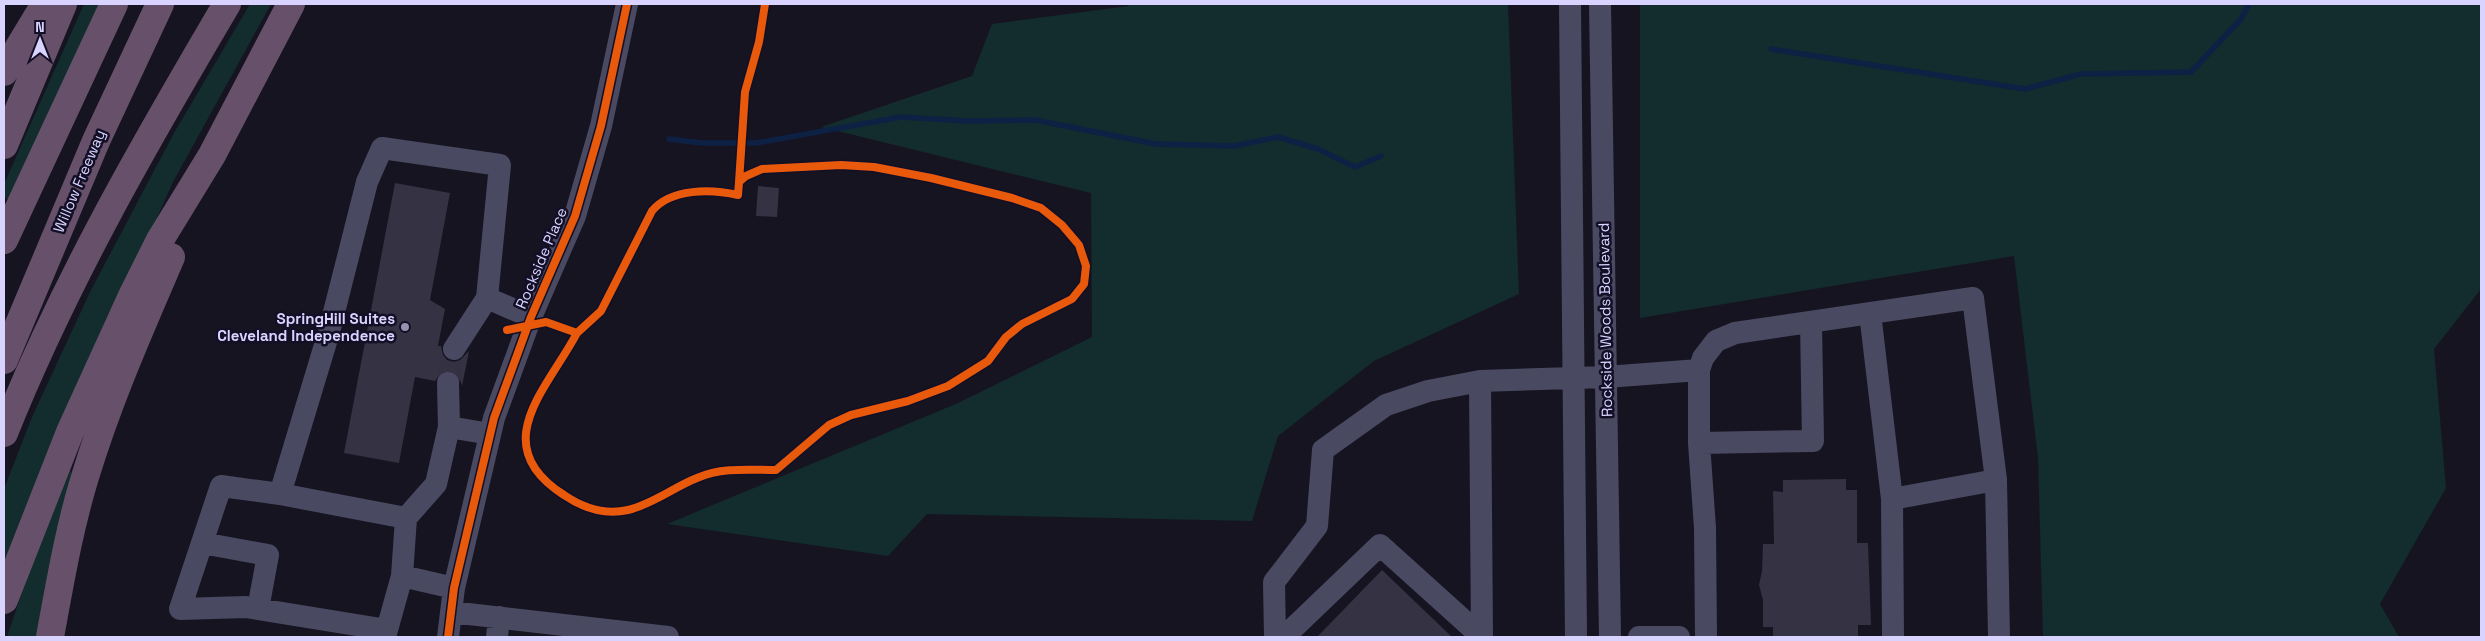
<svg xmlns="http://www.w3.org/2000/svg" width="2485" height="641" viewBox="0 0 2485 641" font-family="'Space Grotesk',sans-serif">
  <rect width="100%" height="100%" fill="#161421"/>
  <path fill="#132c2d" d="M84,4H99L9,200L4,197V184Z
    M250,4H271L173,182L149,236L106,319L4,568V489L32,417L90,292L174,133Z
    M1130,4H1508L1519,294L1374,361L1278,436L1252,521L927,514L888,556L667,524L958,403L1092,337L1091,193L821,127L972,76L992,24L1128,6Z
    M1640,4H2481V289L2434,349L2446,488L2380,604L2399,637H2043L2038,458L2014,256L1640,318Z
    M70,469L74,483L40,637H7L36,550Z"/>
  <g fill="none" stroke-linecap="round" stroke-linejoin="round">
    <path stroke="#0d2144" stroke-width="5.5" d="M1771,49L2025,89L2081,74L2191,72L2241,19L2249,4
      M669,139L702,143H756L901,117L969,121L1035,120L1156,144L1234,146L1278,137L1318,149L1355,167L1381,156"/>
  </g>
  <path fill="#343243" d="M395,183L450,193L430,300L445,309L438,346H441L443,355L447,360L454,362L460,360L469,351L462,386L459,376L448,370L441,372L435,381L415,377L399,463L344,453Z
    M758,186L779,188L777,217L756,216Z
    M1846,479V490H1857V543H1868L1871,625H1858V637H1773V627H1763V600L1759,585L1762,571L1763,544H1774L1773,491L1783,492V480Z
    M1382,570L1452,637H1317Z"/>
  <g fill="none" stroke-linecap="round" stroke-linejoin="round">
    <path stroke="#333142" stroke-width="22" stroke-dasharray="22 11" stroke-linecap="butt" d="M448,383L454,349"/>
    <path stroke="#4a4962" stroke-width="22" d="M1570,4L1576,637
      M1600,4L1610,637
      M1870,313L1892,499L1893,637
      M454,349L487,298L531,317
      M449,427L490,434
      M1699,443L1813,441L1811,322
      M280,494L406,518
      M1892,499L1996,480
      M202,543L268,555L258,609
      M402,576L406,518L436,484L449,427L448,383
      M451,612L668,637
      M387,630L246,607L180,609L221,486L280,494L329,332L367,182L382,148L500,165L487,298
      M385,637L402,576L454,588
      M448,637L454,588L494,418L531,317L575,216L601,126L627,4
      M497,637L499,617
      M1275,637L1274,582L1317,526L1323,450L1386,405L1428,391L1480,381
      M1284,637L1380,545L1482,637
      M1482,637L1480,381L1606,377L1699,370
      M1639,637H1679
      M1706,637L1705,528L1699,443V370L1703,358L1716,341L1735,333L1973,298L1996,480L1999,637"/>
    <path stroke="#67516a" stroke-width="28" d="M4,72L45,4
      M4,145L63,4
      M4,240L114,4
      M4,360L96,141L160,4
      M4,433C64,283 145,143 227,4
      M4,600L70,432L132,296L160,240L212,155L291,4
      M50,637C60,583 69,529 85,477C108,401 140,329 171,257"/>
    <defs>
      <path id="cycleway" d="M739,182L745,92L759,42L765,4
        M507,330L546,322L577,333C548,388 485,445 564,495C583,508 605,515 628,510C653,504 674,487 697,478C723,467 749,470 776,470L829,425L851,415L908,401L948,386L988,361L1006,337L1022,324L1072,299L1084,284L1086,266L1079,245L1062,225L1041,208L1012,198L931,178L874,167L841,165L762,169L746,176L739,182L738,195C711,189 671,188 652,211L601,311L577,333
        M448,637L454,588L494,418L531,317L575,216L601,126L627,4"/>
    </defs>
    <use href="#cycleway" stroke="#130f26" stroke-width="11"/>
    <use href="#cycleway" stroke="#e8590c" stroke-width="8"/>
  </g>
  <circle fill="#9591b1" stroke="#130f26" stroke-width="2" cx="405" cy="327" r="5"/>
  <g text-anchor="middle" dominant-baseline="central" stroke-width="5" stroke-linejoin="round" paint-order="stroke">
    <g font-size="15" fill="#d9d4ff" stroke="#130f26">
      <text transform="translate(79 181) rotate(-67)">Willow Freeway</text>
      <text transform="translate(541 258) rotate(-67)">Rockside Place</text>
      <text transform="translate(1605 320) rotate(-91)">Rockside Woods Boulevard</text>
    </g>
    <g font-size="15" font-weight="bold" fill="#d9d4ff" stroke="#130f26" text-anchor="end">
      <text x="395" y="318">SpringHill Suites<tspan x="395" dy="17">Cleveland Independence</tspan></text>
    </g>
  </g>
  <rect width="2485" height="641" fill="none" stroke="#d9d4ff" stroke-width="10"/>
  <g transform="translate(40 40)" stroke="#130f26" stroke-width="4" paint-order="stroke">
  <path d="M0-4L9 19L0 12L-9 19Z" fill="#d9d4ff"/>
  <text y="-8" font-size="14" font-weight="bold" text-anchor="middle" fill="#d9d4ff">N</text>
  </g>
</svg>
